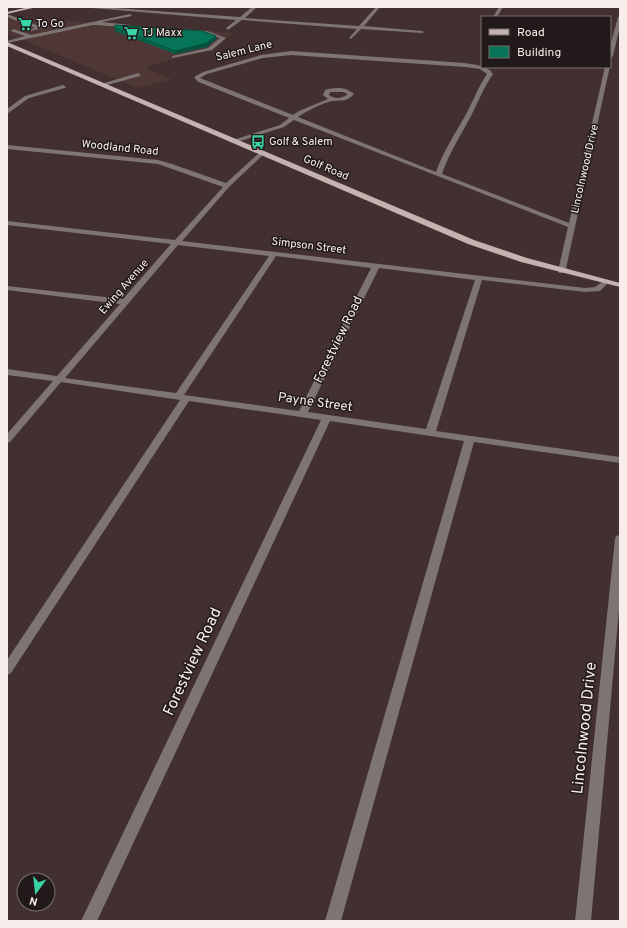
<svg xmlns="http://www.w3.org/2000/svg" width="627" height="928" viewBox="0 0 627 928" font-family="Overpass,sans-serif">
  <rect width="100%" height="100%" fill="#41302f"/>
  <path fill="#4f3736" d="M16,17L233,33L213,49L147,66L151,68L147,69L172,79L137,88L7,33V19Z"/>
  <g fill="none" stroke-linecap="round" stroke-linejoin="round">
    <path fill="#7d7473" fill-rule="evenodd" d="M80,7H101L240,17L252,7H257L245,18L359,26L376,7H380L364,26L422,31L424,32L422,33L361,29L351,39L349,38L357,29L242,20L228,30L226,28L236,20Z
      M499,7H503L497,17H493Z
      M7,14L42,27V28L27,32V30L35,28L7,17Z
      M130,14L132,16L102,22L130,25L128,27L93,25L7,43V41L25,36L11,31L13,29L31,35Z
      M620,16V26L613,56L610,58V46L618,17Z
      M190,30L207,31L226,38L212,50L172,58V56L208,48L220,38L206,33L190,32Z
      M291,51L465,63C475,65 488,65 493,74C484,87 478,102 471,116C461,135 449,153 442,174L569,223L605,67L610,66L565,273H559L558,271L568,227L294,120L284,127L237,142H233V140L280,125L289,118L201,83L197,81L194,77L203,72L261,55ZM291,55L465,67L480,69L487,74C478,87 473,102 465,116C455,134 443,152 436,172L298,117C305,112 324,102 333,101C342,100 347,102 354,94C346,87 335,87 325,90L323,95L328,99L299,111L293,115L200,78L207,74L263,58ZM330,92H343L348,94C341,99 335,99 329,95Z
      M138,73L141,75L140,76L104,86L101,84Z
      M63,85L66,87L65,88L29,98L7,114V109L25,96Z
      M7,145L158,160L172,164L226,183L260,152H264V154L229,187L182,241L585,288L595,287L605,280L609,282L600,291L585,292L482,280L436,431L620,457V463L474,442L341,921H325L464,441L330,421L97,921H81L321,420L189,401L11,673L7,675V660L180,400L61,382L10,442L7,443V434L53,381L7,375V369L57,376L120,304L7,290V286L123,299L171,244L7,225V221L175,240L223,187L158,164L7,149ZM178,245L269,256L176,393L65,378ZM276,256L371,268L299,411L184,395ZM379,268L475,280L426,429L308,412Z
      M620,535V599L591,921H575L615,539L616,536Z"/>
    <path fill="#c4b2b0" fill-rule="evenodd" d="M29,7H37L7,14V12Z
      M7,42L474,240L527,258L620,283V287L521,262L468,244L7,46Z"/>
  </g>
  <path fill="#05644b" d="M115,28L216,36V39L207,47L175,54L115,31Z"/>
  <path fill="#04513d" d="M216,36V39L207,47L175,54V51Z"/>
  <path fill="#067457" stroke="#04513d" d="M115,25L202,31L216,36L207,43L175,51L115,28Z"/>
  <defs>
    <symbol id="supermarket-bare" viewBox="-9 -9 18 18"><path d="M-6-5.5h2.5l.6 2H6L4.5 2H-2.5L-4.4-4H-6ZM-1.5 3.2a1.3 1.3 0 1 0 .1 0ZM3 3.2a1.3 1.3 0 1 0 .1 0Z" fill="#38d4a5" stroke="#221a1a" stroke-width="2.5" paint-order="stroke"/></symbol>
    <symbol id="bus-bare" viewBox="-9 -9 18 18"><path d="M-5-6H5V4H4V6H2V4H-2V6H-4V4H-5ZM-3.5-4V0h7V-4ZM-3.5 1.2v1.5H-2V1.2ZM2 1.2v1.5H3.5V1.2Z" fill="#38d4a5" stroke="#221a1a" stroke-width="2.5" paint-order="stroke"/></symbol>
  </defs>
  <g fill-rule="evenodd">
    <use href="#supermarket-bare" x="15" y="14" width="20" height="20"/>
    <use href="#supermarket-bare" x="121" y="23" width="20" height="20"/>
    <use href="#bus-bare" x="248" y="132" width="20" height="20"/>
  </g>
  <g text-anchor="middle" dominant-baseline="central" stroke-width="3" stroke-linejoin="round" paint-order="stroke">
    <g font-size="11" fill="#f9edec" stroke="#221a1a" text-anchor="start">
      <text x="36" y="24">To Go</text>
      <text x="142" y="33">TJ Maxx</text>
      <text x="269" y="142">Golf &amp; Salem</text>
    </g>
    <g font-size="11" fill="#f9edec" stroke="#221a1a">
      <text transform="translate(244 51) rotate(-14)">Salem Lane</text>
      <text transform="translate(120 148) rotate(6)">Woodland Road</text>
      <text transform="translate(326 168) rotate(23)">Golf Road</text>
      <text transform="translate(585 169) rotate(-77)">Lincolnwood Drive</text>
      <text transform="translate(309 246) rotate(7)">Simpson Street</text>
      <text transform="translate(124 287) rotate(-49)">Ewing Avenue</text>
    </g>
    <g font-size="13" fill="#f9edec" stroke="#221a1a">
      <text transform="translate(339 340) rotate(-64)">Forestview Road</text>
      <text transform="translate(315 403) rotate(8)">Payne Street</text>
    </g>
    <g font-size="16" fill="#f9edec" stroke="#221a1a">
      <text transform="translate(193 662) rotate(-65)">Forestview Road</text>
      <text transform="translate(585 728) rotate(-84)">Lincolnwood Drive</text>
    </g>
  </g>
  <rect width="627" height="928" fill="none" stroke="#f9edec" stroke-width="16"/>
  <rect x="481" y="16" width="130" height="52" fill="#221a1a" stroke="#786e6e"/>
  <rect x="489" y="29" width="20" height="6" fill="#c4b2b0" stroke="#786e6e"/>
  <text x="517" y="36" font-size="12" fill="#f9edec">Road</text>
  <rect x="489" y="46" width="20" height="12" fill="#067457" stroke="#786e6e"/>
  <text x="517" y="56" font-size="12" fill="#f9edec">Building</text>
  <g transform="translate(36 892) rotate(195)"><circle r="19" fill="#221a1a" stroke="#786e6e"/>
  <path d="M0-3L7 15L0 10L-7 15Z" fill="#38d4a5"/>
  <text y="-6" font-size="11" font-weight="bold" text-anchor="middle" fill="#f9edec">N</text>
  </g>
</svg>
